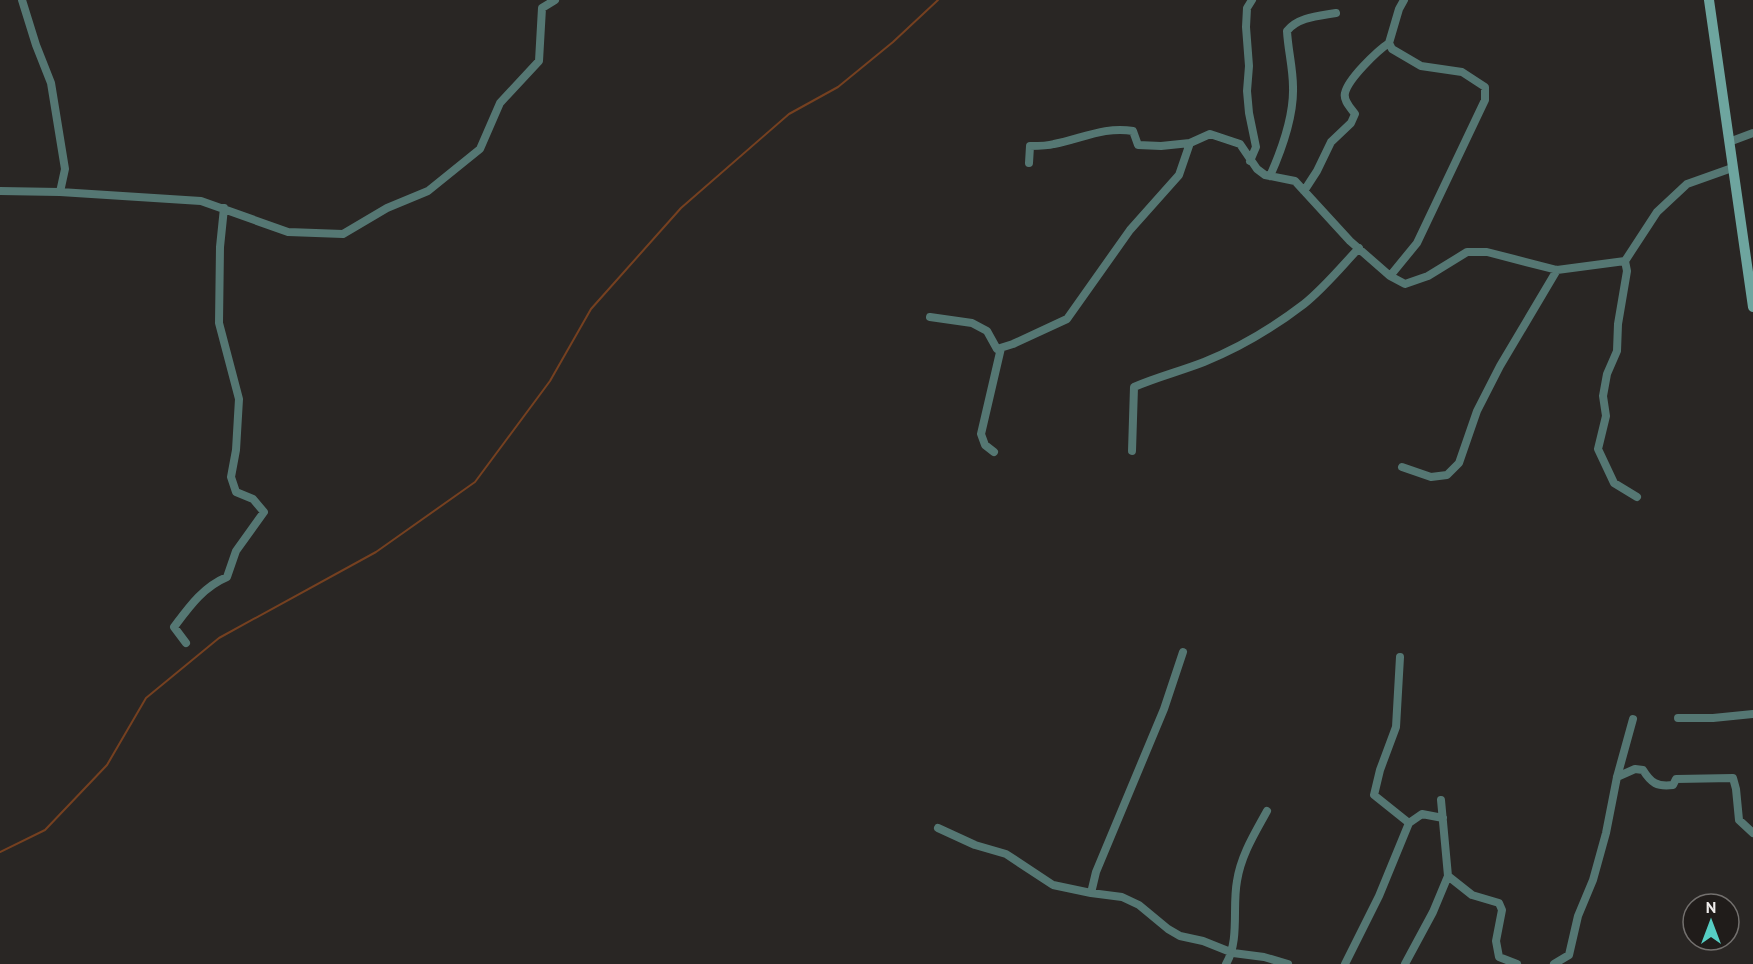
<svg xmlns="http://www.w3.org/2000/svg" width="1753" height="964" viewBox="0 0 1753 964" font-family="'PT Sans',sans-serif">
  <rect width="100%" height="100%" fill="#292624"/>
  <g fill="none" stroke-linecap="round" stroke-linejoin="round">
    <path stroke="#754020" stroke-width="2" d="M0,852L45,830L107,765L146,698L219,638L376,552L475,482L550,381L591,309L681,208L789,114L838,87L893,42L938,0"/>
    <path stroke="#557773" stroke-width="8" d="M22,0L36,45L51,83L65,169L60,192
      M1729,142L1753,133
      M1250,161L1256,147L1249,113L1247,91L1249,66L1246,27L1247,8L1252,0
      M1029,163L1030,146C1038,146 1047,146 1054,144C1081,139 1105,126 1133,131L1138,145L1161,146L1190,143L1210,134L1240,144L1257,169L1265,175L1295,181L1350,241L1390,276L1405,284L1428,276L1467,252H1487L1557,270L1625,261L1657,212L1687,184L1732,168
      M1270,176C1282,149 1294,117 1293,87C1293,68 1288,50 1287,31C1298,17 1319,16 1336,13
      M0,191L60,192L201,201L288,232L343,234L387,208L428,191L480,149L500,103L539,61L542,8L555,0
      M1304,191L1317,171L1331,142L1351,123L1355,114C1351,108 1343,101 1345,93C1348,79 1377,51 1389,43
      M1625,261L1627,271L1618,324L1617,351L1607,374L1603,396L1606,416L1598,449L1614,483L1637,497
      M1390,276L1417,243L1485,100V87L1462,72L1421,66L1392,49L1389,43L1399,9L1404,0
      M930,317L972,323L987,331L997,349L1013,344L1067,319L1130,230L1179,175L1190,143
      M1132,451L1134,387C1157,377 1181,371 1204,362C1239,348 1274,327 1304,304C1324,288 1342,266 1359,248
      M994,452L985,445L981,434L1001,348
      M1402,467L1431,477L1447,475L1459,463L1477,411L1500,366L1557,270
      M186,643L174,627C189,607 203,587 227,577L236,551L264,512L253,499L236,492L231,477L236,450L239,399L219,323L220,247L224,208
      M1400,657L1396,727L1380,770L1374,795L1409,823
      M1678,718H1713L1753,714
      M1617,777L1635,769L1643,770C1651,783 1657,787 1673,785L1676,779L1733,778L1736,789L1739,820L1753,833
      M938,828L975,845L1006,854L1053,885L1091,893L1122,897L1139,905L1168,929L1180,936L1203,941L1233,953L1264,957L1288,964
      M1448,876L1472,895L1499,903L1502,910L1496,941L1499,957L1517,964
      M1091,893L1096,872L1164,709L1183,652
      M1226,964C1240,940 1232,907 1237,881C1241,855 1255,833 1267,811
      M1345,964L1379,896L1409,823L1422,814L1443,818
      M1405,964L1433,912L1448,876L1441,800
      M1554,964L1569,955L1578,916L1593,880L1606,833L1617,777L1633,719"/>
    <path stroke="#6ea59f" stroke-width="10" d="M1709,0L1753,307"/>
  </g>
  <g transform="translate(1711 922)"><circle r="28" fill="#201c1a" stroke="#73706e" stroke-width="1.5"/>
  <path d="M0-4.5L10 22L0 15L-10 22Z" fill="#56cec4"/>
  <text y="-9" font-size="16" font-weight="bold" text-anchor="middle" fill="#f0edec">N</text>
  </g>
</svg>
